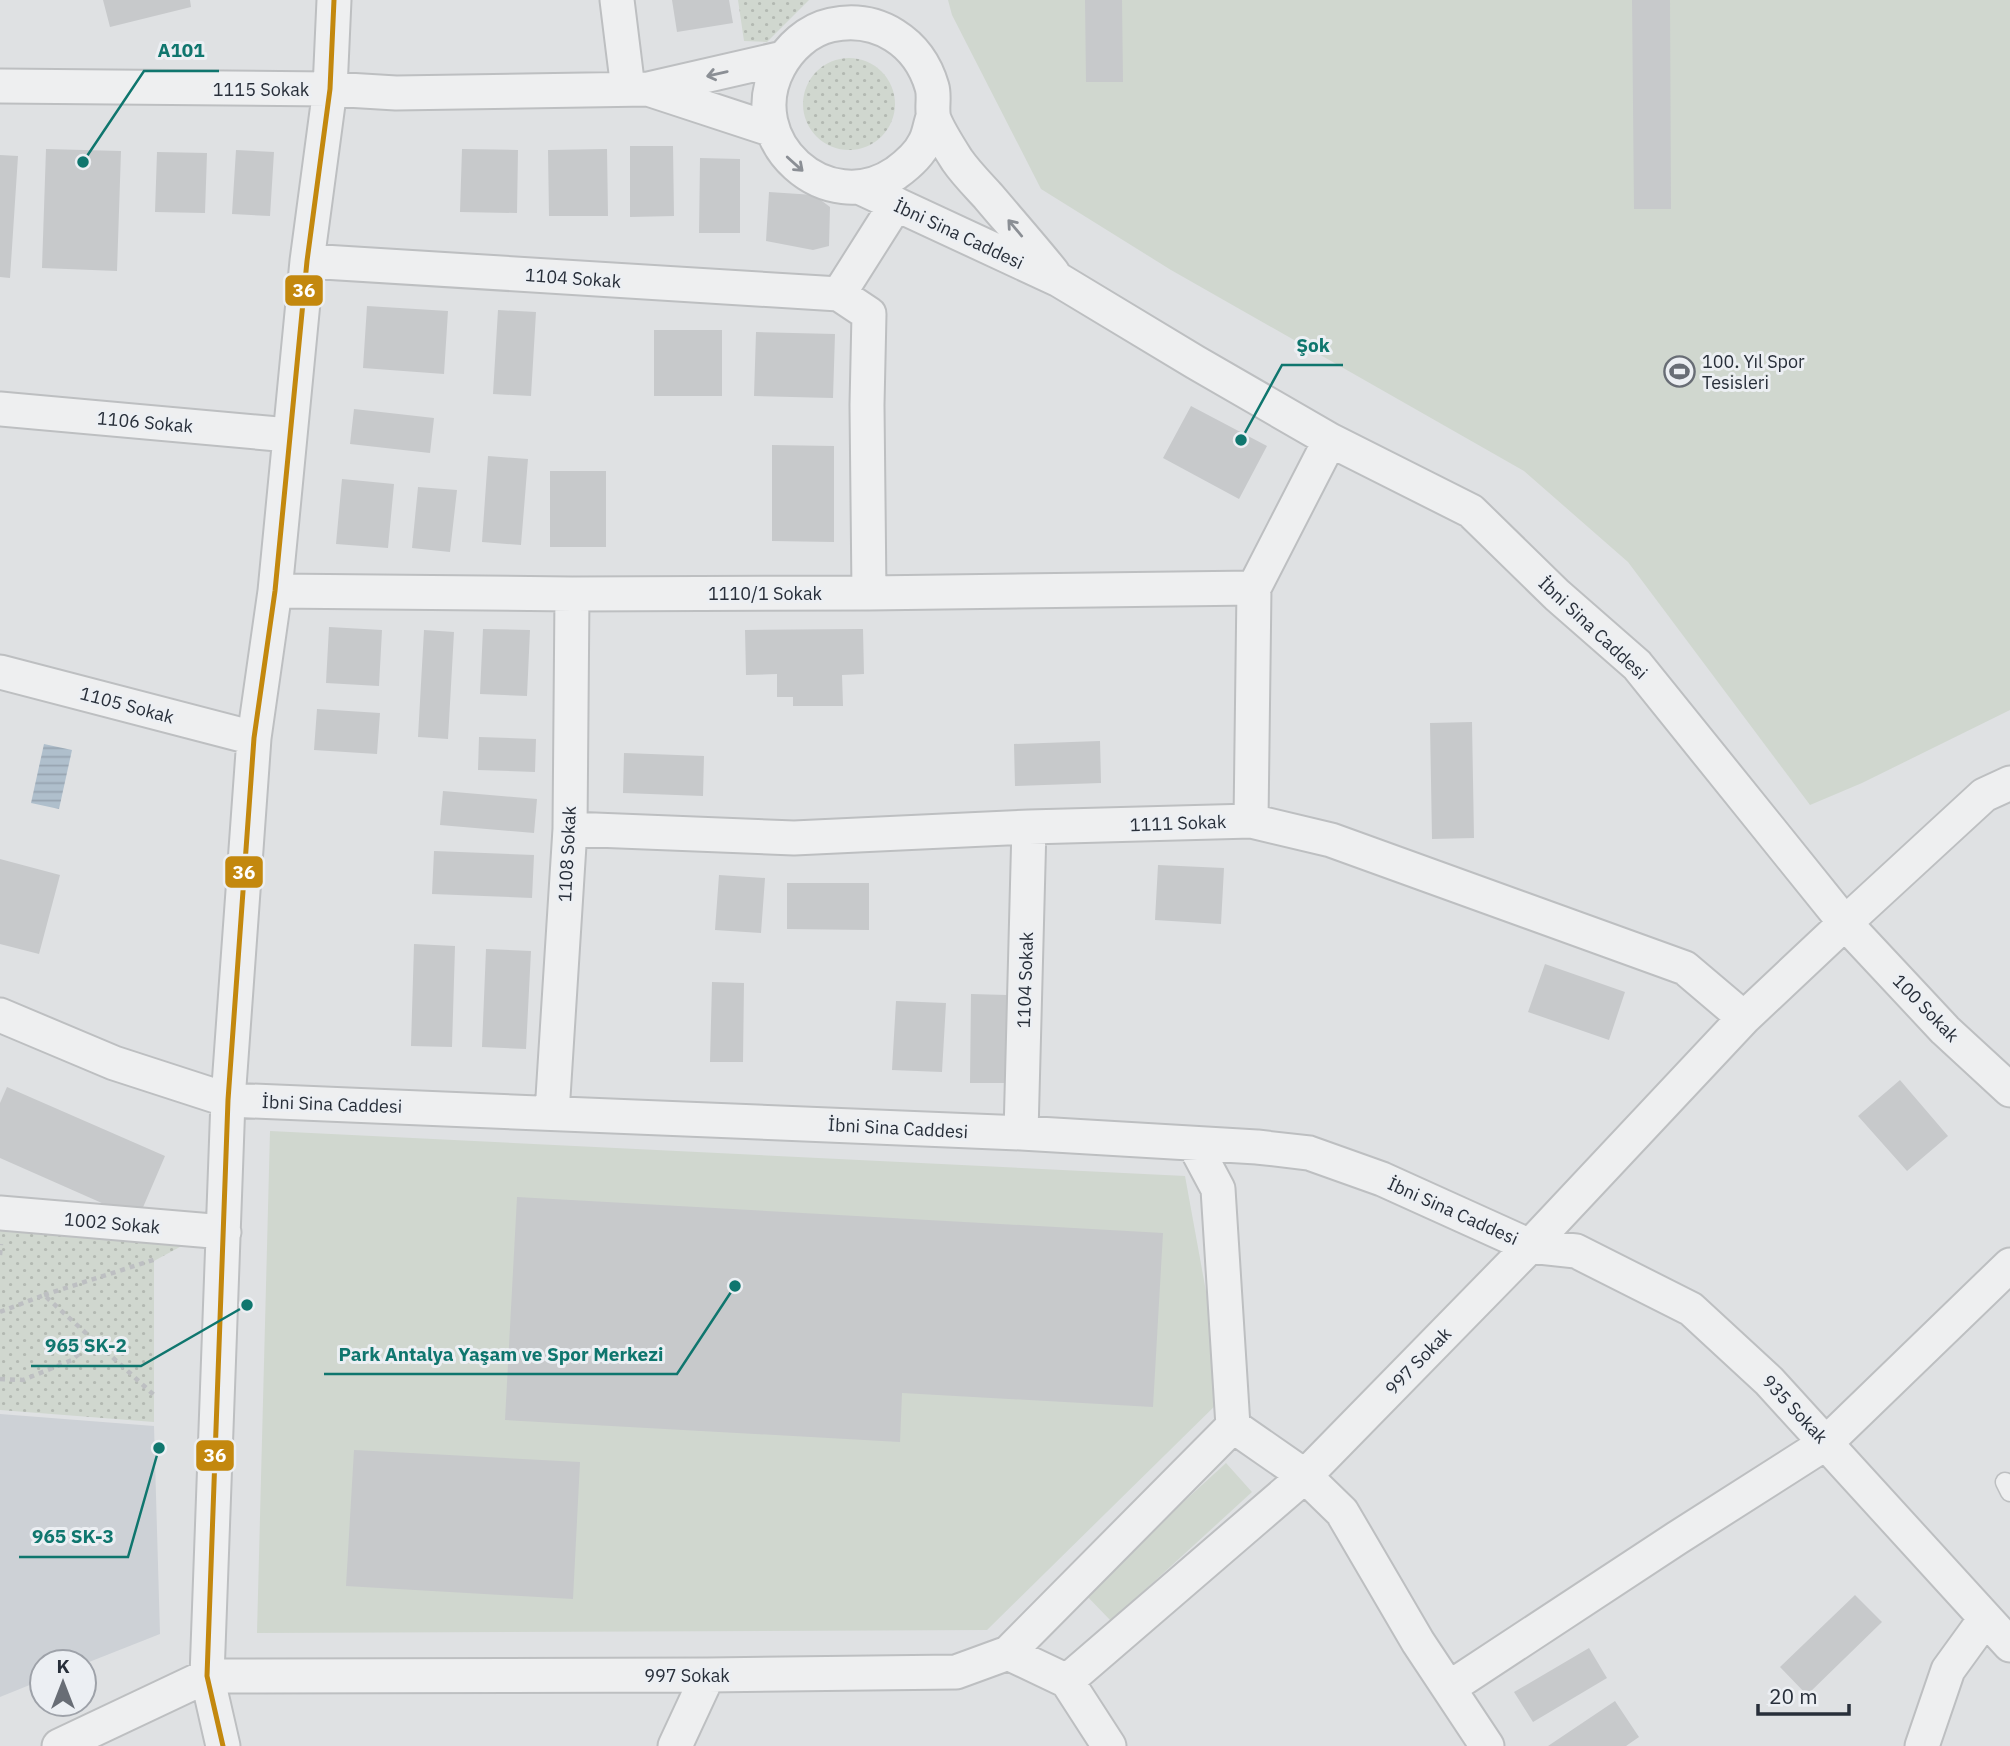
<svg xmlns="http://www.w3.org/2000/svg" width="2010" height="1746" viewBox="0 0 2010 1746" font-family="'IBM Plex Sans',sans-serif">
  <defs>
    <pattern id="park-dots" width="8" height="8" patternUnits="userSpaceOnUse" patternTransform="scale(1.75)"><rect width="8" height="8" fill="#d0d7cf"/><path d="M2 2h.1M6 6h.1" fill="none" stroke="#b3b9b2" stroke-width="1.8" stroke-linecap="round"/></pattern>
    <pattern id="water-rules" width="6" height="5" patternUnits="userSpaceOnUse" patternTransform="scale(1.75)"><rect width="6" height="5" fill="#afbfcc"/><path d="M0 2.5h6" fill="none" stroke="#97a4b0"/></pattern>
  </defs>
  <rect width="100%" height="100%" fill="#dfe1e3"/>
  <path fill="#cdd1d6" d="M0,1414L154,1426L160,1634L84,1664V1662H42V1680L0,1697Z"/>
  <path fill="#d0d7cf" d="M948,0H2010V710L1862,783L1810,805L1628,562L1524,471L1171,270L1041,189L952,15Z
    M270,1131L1185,1176L1225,1396L987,1630L257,1633Z
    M1226,1463L1252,1492L1111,1621L1084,1593Z"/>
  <path fill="url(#park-dots)" d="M738,0H809L767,42L744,41Z
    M803 104a46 46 0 1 1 92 0a46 46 0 1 1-92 0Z
    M0,1225L189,1242L154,1261V1422L0,1410Z"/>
  <path fill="url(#water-rules)" d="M44,744L72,750L59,809L31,803Z"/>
  <path fill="#c7c9cb" d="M103,0H190L191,7L110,27Z
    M672,0H729L733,23L677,32Z
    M1085,0H1122L1123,82H1086Z
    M1632,0H1670L1671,209H1634Z
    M630,146H673L674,216L630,217Z
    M46,149L121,151L117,271L42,268Z
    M462,149L518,150L517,213L460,212Z
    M607,149L608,216H549L548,150Z
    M236,150L274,152L270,216L232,214Z
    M157,152L207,153L205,213L155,212Z
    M0,155L18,156L10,278L0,277Z
    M700,158L740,159V233H699Z
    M769,192L814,195L830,207L829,246L813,250L766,241Z
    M367,306L448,311L444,374L363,368Z
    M498,310L536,312L531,396L493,394Z
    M654,330H722V396H654Z
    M756,332L835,334L833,398L754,396Z
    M1191,406L1267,446L1239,499L1163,458Z
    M354,409L434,418L430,453L350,444Z
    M772,445L834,446V542L772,541Z
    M488,456L528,459L521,545L482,542Z
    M550,471H606V547H550Z
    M342,479L394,484L388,548L336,544Z
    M418,487L457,490L450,552L412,548Z
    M329,627L382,630L379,686L326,683Z
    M483,629L530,630L527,696L480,694Z
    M863,629L864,674L842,675L843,706H793V697H777V674L746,675L745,630Z
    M424,630L454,632L448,739L418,737Z
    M317,709L380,713L377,754L314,750Z
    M1472,722L1474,838L1432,839L1430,723Z
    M479,737L536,739L535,772L478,770Z
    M1100,741L1101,783L1015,786L1014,744Z
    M624,753L704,756L703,796L623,793Z
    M443,791L537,799L534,833L440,825Z
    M434,851L534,855L532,898L432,894Z
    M0,859L60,875L39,954L0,944Z
    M1158,865L1224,868L1221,924L1155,920Z
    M719,875L765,878L761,933L715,930Z
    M787,883H869V930L787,929Z
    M414,944L455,946L452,1047L411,1046Z
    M486,949L531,951L526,1049L482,1047Z
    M1545,964L1625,992L1609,1040L1528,1012Z
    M712,982L744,983L743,1062H710Z
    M971,994L1007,995L1006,1083H970Z
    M896,1001L946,1003L942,1072L892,1070Z
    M1900,1080L1948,1136L1907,1171L1858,1116Z
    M7,1087L165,1156L138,1219L0,1158V1103Z
    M517,1197L1163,1233L1153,1407L902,1393L900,1442L505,1420Z
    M354,1450L580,1462L573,1599L346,1586Z
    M1855,1595L1882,1622L1807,1695L1780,1667Z
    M1589,1648L1607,1678L1533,1722L1514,1692Z
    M1615,1701L1639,1737L1626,1746H1548Z"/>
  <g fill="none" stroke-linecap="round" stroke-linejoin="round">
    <defs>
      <path id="lane" d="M2005,1482L2010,1492"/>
      <path id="street" d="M617,0L628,89
        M0,86L330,89L396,93L648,89L783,58
        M648,89L773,130
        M933,117C930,125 929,135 925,142C919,155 907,165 896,173C827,220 739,141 779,67C789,48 808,30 831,25C878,15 919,42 932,87C935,97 931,109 934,119C938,130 950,149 957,160C966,173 978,185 988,196C1010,222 1032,247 1053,273
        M307,261L839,294L869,314L867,405L869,593
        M839,294L896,204
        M0,409L289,435
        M275,591L572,594L869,593L1254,588
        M0,672L254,738
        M2010,783L1984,795L1845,923L1945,1030L2010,1090
        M1251,821L1254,588L1330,440
        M570,829L794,838L1029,827L1251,821L1331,840L1685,968L1744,1018
        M0,1015L114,1063L228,1100L1021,1133L1257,1147L1309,1153L1382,1179L1530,1246L1744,1018L1845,923L1637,665L1557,595L1471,511L1330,440L1195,362L1059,280L859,187
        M552,1113L570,829L572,594
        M1021,1133L1029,827
        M1194,1144L1218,1189L1233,1426L1305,1476L1342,1512L1418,1642L1487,1746
        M0,1213L224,1232
        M1008,1653L1067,1681L1109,1746
        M1067,1681L1305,1476L1530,1246L1576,1251L1691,1309L1769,1381L2010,1645
        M1449,1688L1677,1538L1826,1443L2010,1265
        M59,1746L207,1676L708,1675L956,1672L1008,1653L1233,1426
        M223,1746L207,1676L228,1100L254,738L275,591L307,261L330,89L334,0
        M675,1746L708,1675
        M1922,1746L1948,1670L1985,1619"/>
    </defs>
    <use href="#lane" stroke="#bdbfc1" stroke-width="21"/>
    <use href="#street" stroke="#bdbfc1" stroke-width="37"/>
    <path stroke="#bdbfc2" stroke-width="4.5" stroke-dasharray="5 5" stroke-linecap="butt" d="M0,1255L1,1244
      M44,1295L156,1259
      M0,1312L44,1295L154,1395
      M0,1379L23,1380L72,1360L94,1341"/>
    <use href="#lane" stroke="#eeeff0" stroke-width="18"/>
    <use href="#street" stroke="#eeeff0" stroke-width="33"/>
    <defs>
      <path id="bus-1" d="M223,1746L207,1676L228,1100L254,738L275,591L307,261L330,89L334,0"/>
    </defs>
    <use href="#bus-1" stroke="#eceff3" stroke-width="10"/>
    <use href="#bus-1" stroke="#c3880e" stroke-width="5"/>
  </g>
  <defs><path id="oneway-shaft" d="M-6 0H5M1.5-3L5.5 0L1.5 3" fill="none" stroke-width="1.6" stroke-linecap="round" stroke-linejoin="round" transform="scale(1.75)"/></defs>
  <g stroke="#8b8f95">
    <use href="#oneway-shaft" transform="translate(717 74) rotate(167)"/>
    <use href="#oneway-shaft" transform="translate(795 164) rotate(42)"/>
    <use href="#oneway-shaft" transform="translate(1015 228) rotate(-130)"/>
  </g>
  <defs>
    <symbol id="stadium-ring" viewBox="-11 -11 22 22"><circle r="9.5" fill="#eceff3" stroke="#686d75" stroke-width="1.5"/><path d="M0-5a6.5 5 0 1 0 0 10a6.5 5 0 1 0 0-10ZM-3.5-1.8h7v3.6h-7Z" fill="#686d75"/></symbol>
  </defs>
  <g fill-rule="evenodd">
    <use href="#stadium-ring" x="1662" y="354" width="35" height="35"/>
  </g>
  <g text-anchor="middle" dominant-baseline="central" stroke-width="6" stroke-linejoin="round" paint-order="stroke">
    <g font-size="18" fill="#282f3a" stroke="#eceff3">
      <text x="261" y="89">1115 Sokak</text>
      <text transform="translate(959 234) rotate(25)">İbni Sina Caddesi</text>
      <text transform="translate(573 278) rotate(4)">1104 Sokak</text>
      <text transform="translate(145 422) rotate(5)">1106 Sokak</text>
      <text x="765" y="593">1110/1 Sokak</text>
      <text transform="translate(1593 628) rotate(43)">İbni Sina Caddesi</text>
      <text transform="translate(127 705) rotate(15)">1105 Sokak</text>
      <text transform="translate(1178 823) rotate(-2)">1111 Sokak</text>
      <text transform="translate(567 854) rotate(-87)">1108 Sokak</text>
      <text transform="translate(1025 980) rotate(-88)">1104 Sokak</text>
      <text transform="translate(1926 1008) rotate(46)">100 Sokak</text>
      <text transform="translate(332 1104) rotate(2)">İbni Sina Caddesi</text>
      <text transform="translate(898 1128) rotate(3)">İbni Sina Caddesi</text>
      <text transform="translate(1453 1211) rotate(24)">İbni Sina Caddesi</text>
      <text transform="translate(112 1223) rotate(5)">1002 Sokak</text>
      <text transform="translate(1418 1361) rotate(-46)">997 Sokak</text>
      <text transform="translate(1795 1409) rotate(47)">935 Sokak</text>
      <text x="687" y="1675">997 Sokak</text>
    </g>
    <g font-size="18" fill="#282f3a" stroke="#eceff3" text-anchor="start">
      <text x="1702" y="361">100. Yıl Spor<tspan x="1702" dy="21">Tesisleri</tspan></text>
    </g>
  </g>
  <path fill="none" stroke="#0f766e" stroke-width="2.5" d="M83 162L144 71H219M1241 440L1282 365H1343M247 1305L141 1366H31M735 1286L677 1374H324M159 1448L128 1557H19"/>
  <g fill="#0f766e" stroke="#eceff3" stroke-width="2.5">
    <circle cx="83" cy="162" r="7"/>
    <circle cx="1241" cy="440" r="7"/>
    <circle cx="247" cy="1305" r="7"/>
    <circle cx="735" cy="1286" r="7"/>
    <circle cx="159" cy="1448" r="7"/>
  </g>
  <g font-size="19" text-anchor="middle" font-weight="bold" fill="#0f766e" stroke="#eceff3" stroke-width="6" stroke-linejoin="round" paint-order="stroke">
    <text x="181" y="57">A101</text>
    <text x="1313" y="352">Şok</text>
    <text x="86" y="1352">965 SK-2</text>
    <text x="501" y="1361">Park Antalya Yaşam ve Spor Merkezi</text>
    <text x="73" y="1543">965 SK-3</text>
  </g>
  <g stroke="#eceff3" stroke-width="2.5">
    <rect x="284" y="274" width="40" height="33" rx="7" fill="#c3880e"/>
    <rect x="224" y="855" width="40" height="34" rx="7" fill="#c3880e"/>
    <rect x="195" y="1439" width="40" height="33" rx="7" fill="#c3880e"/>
  </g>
  <g font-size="19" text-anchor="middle" font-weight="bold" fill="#fff">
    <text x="304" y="297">36</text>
    <text x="244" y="879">36</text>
    <text x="215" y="1462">36</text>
  </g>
  <g transform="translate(63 1683)"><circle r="33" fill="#eceff3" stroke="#9ea2a9" stroke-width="2"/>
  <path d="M0-5L12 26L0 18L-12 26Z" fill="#686d75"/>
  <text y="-10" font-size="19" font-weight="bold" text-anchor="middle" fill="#282f3a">K</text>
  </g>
  <path d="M1758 1704v10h91v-10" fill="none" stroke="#282f3a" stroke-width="3.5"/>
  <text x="1769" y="1704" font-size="21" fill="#282f3a" stroke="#eceff3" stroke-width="5" paint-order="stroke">20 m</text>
</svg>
